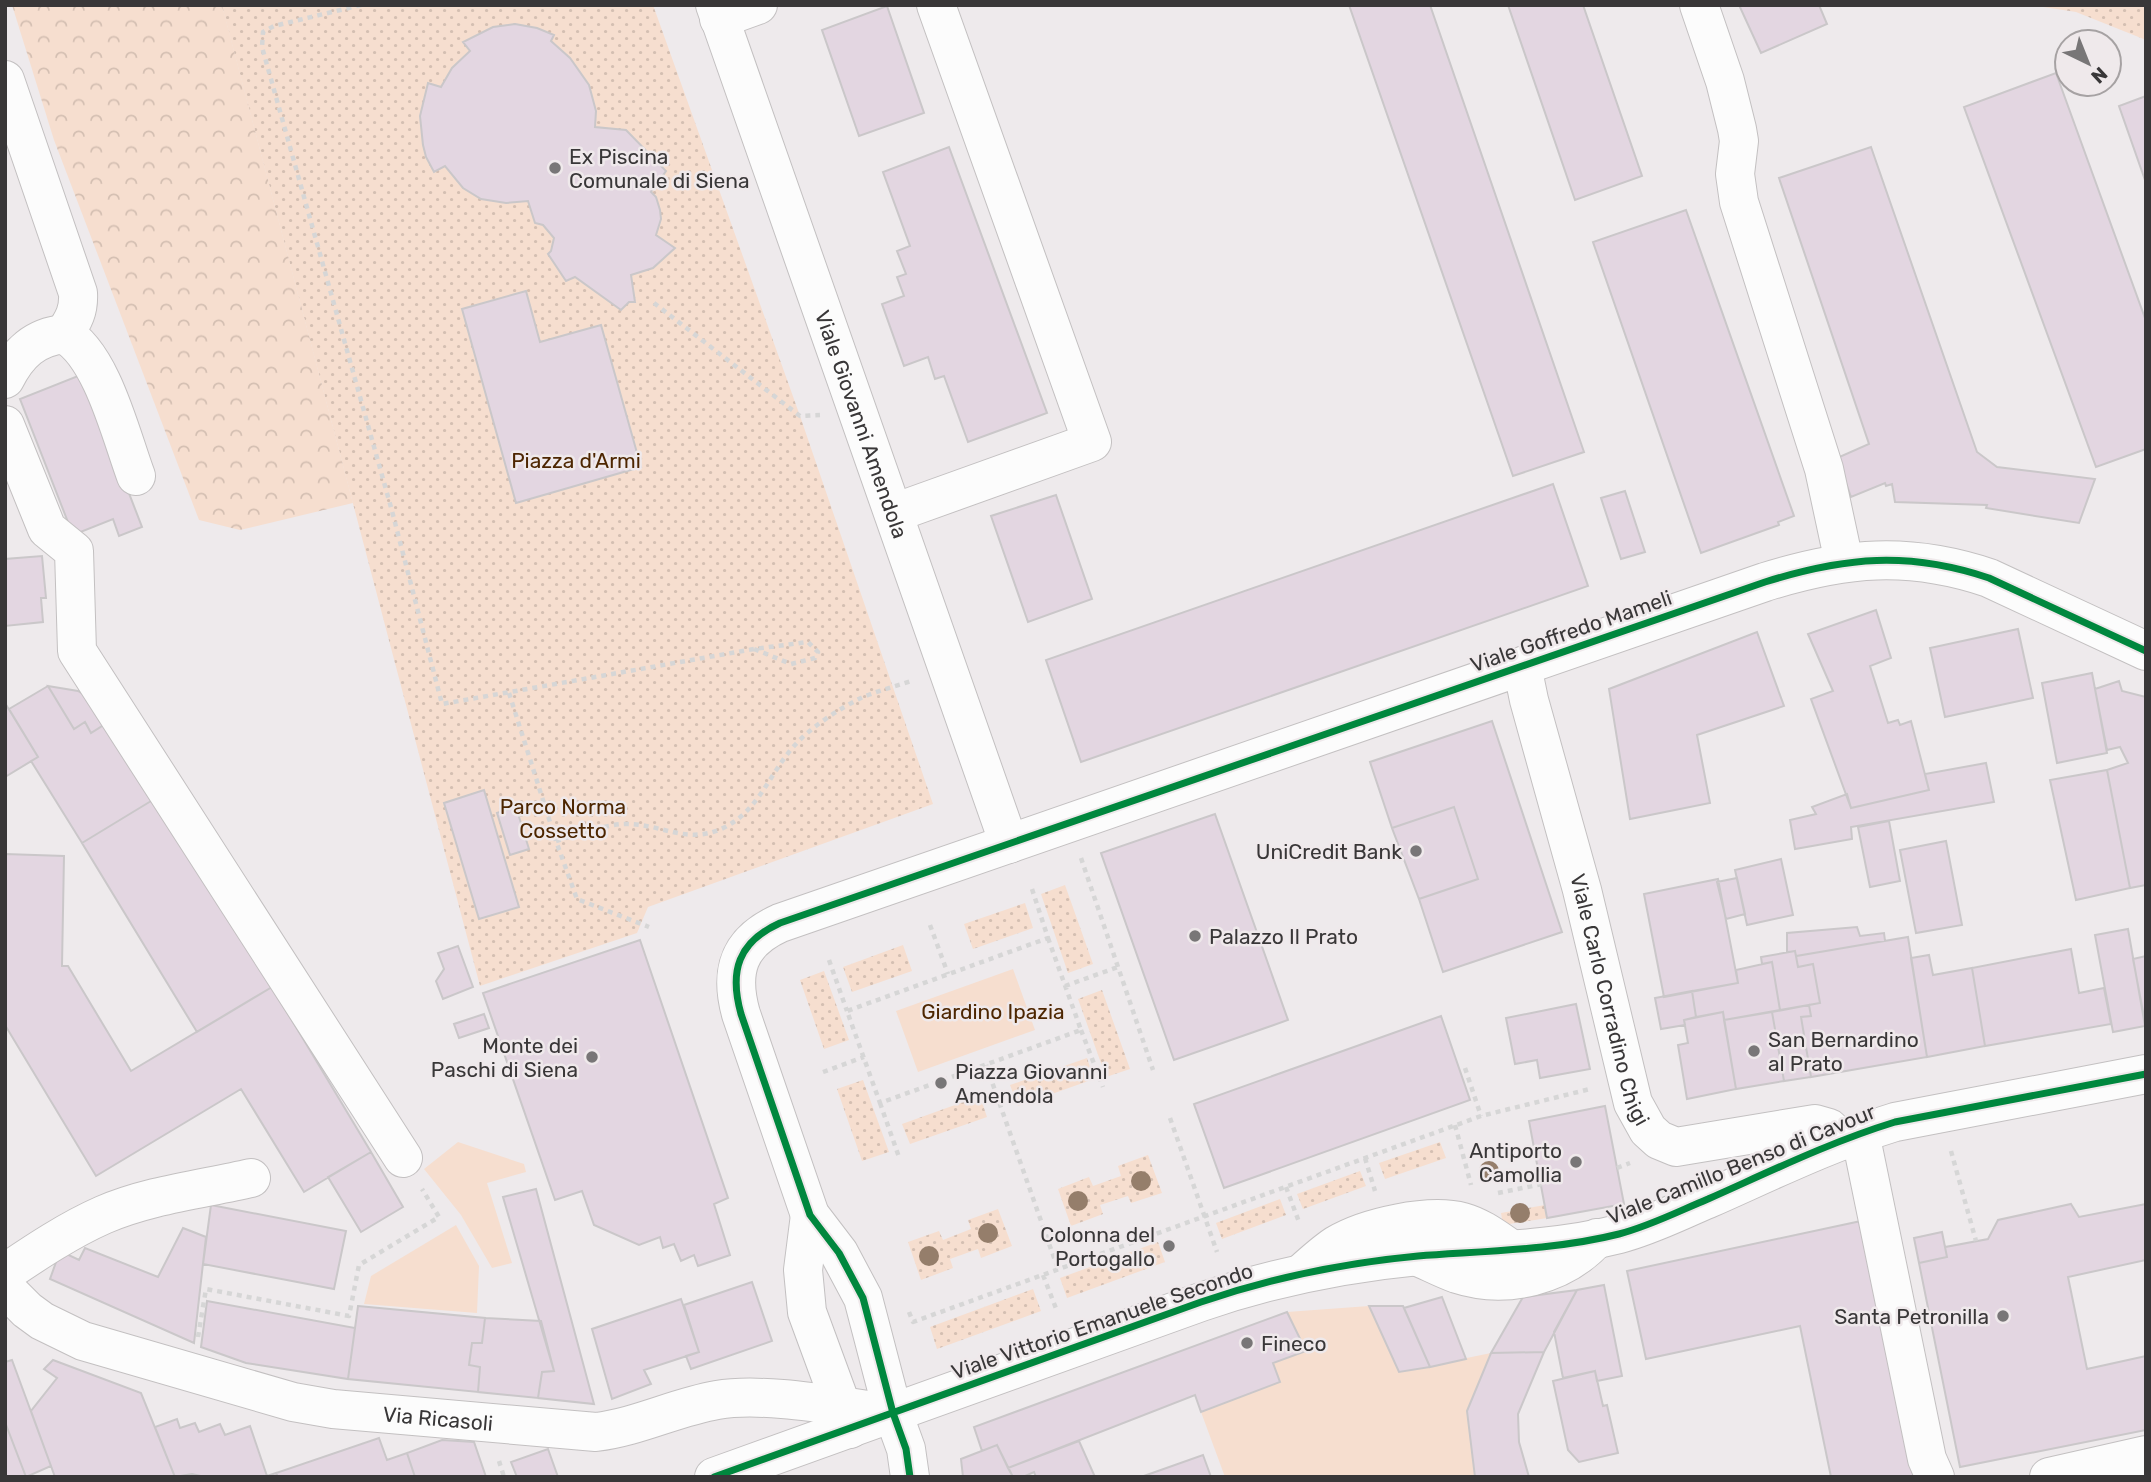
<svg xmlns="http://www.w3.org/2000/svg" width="2151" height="1482" viewBox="0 0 2151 1482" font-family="Rubik,sans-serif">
  <defs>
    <pattern id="grass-dots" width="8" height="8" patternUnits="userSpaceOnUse" patternTransform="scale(1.75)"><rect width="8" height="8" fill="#f6decf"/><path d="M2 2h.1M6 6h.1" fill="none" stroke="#d4bfb2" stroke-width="1.8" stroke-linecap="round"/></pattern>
    <pattern id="forest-crowns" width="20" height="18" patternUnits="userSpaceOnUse" patternTransform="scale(1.75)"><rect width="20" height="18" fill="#f6decf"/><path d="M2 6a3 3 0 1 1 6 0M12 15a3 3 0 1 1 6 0" fill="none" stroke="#d4bfb2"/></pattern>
  </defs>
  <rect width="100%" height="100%" fill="#eeeaec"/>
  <path fill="url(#grass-dots)" d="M653,5L800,416L933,804L648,907L637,933L480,986L222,6Z
    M2030,5H2146V40L2076,12Z
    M1065,885L1093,964L1068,973L1041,894Z
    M1025,903L1033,928L973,949L964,924Z
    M903,945L912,971L852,992L843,967Z
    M824,971L849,1040L824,1049L800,980Z
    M1102,990L1130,1069L1106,1077L1078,999Z
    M1087,1058L1094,1079L1018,1106L1010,1085Z
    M863,1080L889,1152L862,1161L837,1089Z
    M980,1096L987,1117L910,1144L902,1124Z
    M1440,1142L1446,1158L1385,1179L1379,1163Z
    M1148,1155L1162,1193L1131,1203L1128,1196L1100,1205L1103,1214L1071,1226L1058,1189L1089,1177L1093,1186L1121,1176L1118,1166Z
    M1360,1171L1366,1186L1303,1209L1297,1194Z
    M1280,1199L1286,1215L1222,1239L1216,1223Z
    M1545,1205L1547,1218L1503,1225L1501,1213Z
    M998,1209L1012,1246L981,1258L978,1249L950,1259L953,1268L921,1280L908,1242L939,1231L943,1240L971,1229L968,1220Z
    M1158,1242L1165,1262L1067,1298L1060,1278Z
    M1033,1289L1041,1311L937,1349L930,1327Z"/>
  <path fill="url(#forest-crowns)" d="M12,5H222L353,503L240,530L199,520L54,140Z"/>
  <path fill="#f6decf" d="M1013,969L1035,1030L918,1072L896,1011Z
    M458,1142L524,1164L526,1172L487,1183L512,1263L492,1268L461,1215L424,1169Z
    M456,1225L479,1266L477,1313L364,1304L371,1276Z
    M1369,1306L1399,1372L1491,1353L1475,1477H1225L1201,1412L1280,1382L1273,1363L1306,1351L1287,1312Z"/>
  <path fill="#e3d6e1" stroke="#cac7c9" stroke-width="2" d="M1349,5H1430L1584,452L1513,476Z
    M1508,5H1583L1642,176L1575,200Z
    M1739,5H1819L1827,24L1761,53Z
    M887,6L924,113L859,136L822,30Z
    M515,24L537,28L554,35L551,41L570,58L589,85L596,111L595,127L626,130L666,171L651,192L656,197L660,210L661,219L656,235L675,248L653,268L631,275L635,302H629L621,310L575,277L566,281L548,254L551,251L554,238L543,225L535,223L528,201L506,203L481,199L463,188L445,166L434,172L426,157L423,145L420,116L428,83L441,87L452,68L470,51L463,42L493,27Z
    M2056,73L2146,321V449L2096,467L1964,107Z
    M2146,96V183L2119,106Z
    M949,147L1047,413L968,442L944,376L935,379L928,357L904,366L882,304L904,296L897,277L906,274L897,251L910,246L883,172Z
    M1871,147L1977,452L1997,467L2095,479L2079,523L1986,508L1987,505L1895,502L1892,484L1886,486L1885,483L1851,497L1837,458L1869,444L1779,178Z
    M1686,210L1794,516L1778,522L1779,525L1701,553L1593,242Z
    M526,291L540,342L601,325L641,467L516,503L462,309Z
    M83,374L142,527L119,536L113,519L73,535L20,399Z
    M1553,484L1588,586L1081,762L1046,660Z
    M1625,491L1645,552L1621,559L1601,498Z
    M1056,495L1092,599L1028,622L991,516Z
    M42,556L46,598H41L43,622L5,626V559Z
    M1876,610L1891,658L1870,666L1888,723L1898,720L1900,725L1911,721L1929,790L1851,808L1811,699L1833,691L1808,634Z
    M2018,629L2033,698L1945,717L1930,648Z
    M1757,632L1784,706L1697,735L1710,803L1630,819L1609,689Z
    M2092,673L2107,753L2057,763L2042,683Z
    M2119,681L2122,691L2146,697V885L2130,888L2107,770L2128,763L2120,747L2107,750L2095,689Z
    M48,686L74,729L85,722L91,733L110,721L156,798L82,843L31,761L38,757L9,709Z
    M48,686L78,691L99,704L110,721L91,733L85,722L74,729Z
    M5,703L38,757L5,777Z
    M1492,721L1562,932L1443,972L1419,899L1478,879L1454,807L1392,828L1370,762Z
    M1986,763L1994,802L1851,827L1852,839L1795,849L1790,820L1816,814L1812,807L1847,794L1851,808L1929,790L1925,774Z
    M2107,770L2130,888L2076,900L2050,780Z
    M484,790L519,907L479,919L444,803Z
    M156,798L272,987L197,1032L82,843Z
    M516,807L529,849L510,855L497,813Z
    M1454,807L1478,879L1419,899L1392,828Z
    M1215,814L1288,1020L1174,1060L1101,853Z
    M1889,821L1900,881L1870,887L1858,827Z
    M1946,841L1962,925L1916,933L1900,850Z
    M5,854L64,856L62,966H68L131,1071L272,987L371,1152L304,1192L241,1089L96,1176L5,1025Z
    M1781,859L1793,915L1747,925L1735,870Z
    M1737,878L1745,914L1726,919L1717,882Z
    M1718,879L1738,983L1664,997L1644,894Z
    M1857,927L1860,936L1884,933L1885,941L1796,956L1795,951L1787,952V933Z
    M2128,929L2145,1026L2113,1032L2095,935Z
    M1908,937L1927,1057L1811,1077L1801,1017L1811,1016L1809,1005L1820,1003L1813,964L1798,967L1796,956Z
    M640,940L728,1198L714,1204L730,1255L698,1266L694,1255L681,1261L674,1244L663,1248L660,1237L639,1245L594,1225L582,1191L555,1200L483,993Z
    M458,946L473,987L443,999L436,981L444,969L438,953Z
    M2071,949L2079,993L2104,988L2111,1024L1985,1046L1972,968Z
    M1795,951L1798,967L1813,964L1820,1003L1780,1010L1772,962L1762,964L1761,957Z
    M1929,955L1933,975L1972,968L1985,1046L1927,1057L1911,958Z
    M2146,956V1022H2145L2133,959Z
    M1772,962L1780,1010L1724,1020L1723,1012L1696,1017L1692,991L1738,983L1736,970Z
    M1692,991L1696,1017L1684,1020L1685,1025L1661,1029L1655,998Z
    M1576,1004L1590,1069L1540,1078L1537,1060L1515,1064L1506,1018Z
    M1809,1005L1811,1016L1801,1017L1811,1077L1784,1081L1772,1012Z
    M1723,1012L1736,1089L1687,1099L1678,1045L1688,1043L1684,1020Z
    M1772,1012L1784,1081L1736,1089L1724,1020Z
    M484,1014L489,1028L459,1038L454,1024Z
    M1441,1016L1470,1100L1224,1188L1194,1104Z
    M1605,1106L1624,1204L1547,1218L1529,1121Z
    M371,1152L403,1207L361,1232L328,1177Z
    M536,1189L594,1404L538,1398L542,1372L554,1371L503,1197Z
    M2071,1204L2079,1217L2146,1204V1260L2068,1277L2087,1369L2146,1356V1430L1960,1467L1914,1238L1942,1232L1945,1247L1988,1239L1998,1220Z
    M211,1205L346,1231L334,1289L203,1264Z
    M1861,1221L1914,1476L1912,1477H1831L1800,1326L1646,1359L1627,1271Z
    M183,1228L206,1237L194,1343L50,1279L60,1251L79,1260L85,1248L158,1277Z
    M1942,1232L1947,1257L1919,1263L1914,1238Z
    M752,1282L772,1341L691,1369L686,1356L699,1352L684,1305Z
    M1604,1285L1622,1376L1597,1381L1595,1371L1563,1378L1554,1332L1577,1290Z
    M1577,1290L1544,1352L1491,1353L1523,1297Z
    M1442,1297L1466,1359L1430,1367L1404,1308Z
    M681,1299L699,1352L644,1370L651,1384L612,1399L592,1329Z
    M207,1301L355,1328L348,1379L246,1363L201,1347Z
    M358,1306L485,1318L482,1343H472L469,1365L480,1367L478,1392L348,1379Z
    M1369,1306H1403L1430,1367L1399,1372Z
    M1287,1312L1306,1351L1273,1363L1280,1382L1201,1412L1195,1395L1008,1468L997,1445L982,1451L974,1427Z
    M485,1318L541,1321L554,1371L542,1372L538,1398L478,1392L480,1367L469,1365L472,1343H482Z
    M1544,1352L1518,1414L1519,1442L1529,1477H1475L1467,1411L1491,1353Z
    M12,1360L51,1466L26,1477L5,1422V1362Z
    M53,1360L141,1393L175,1477H55L31,1411L57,1378L44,1369Z
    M1595,1371L1603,1406L1607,1405L1618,1453L1579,1462L1568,1450L1553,1381Z
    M177,1419L180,1428L195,1423L199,1432L220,1424L225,1435L250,1426L267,1476L276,1473L278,1477H205L192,1474L175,1477L155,1427Z
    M5,1422L26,1477H5Z
    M379,1438L387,1460L407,1453L415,1477H278L276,1473Z
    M442,1440L474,1442L486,1477H415L407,1453Z
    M1079,1441L1095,1477H1036L1034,1472L1023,1477H1013L1008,1468Z
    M997,1445L1013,1477H963L961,1459Z
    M548,1449L558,1477H517L511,1462Z
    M1203,1455L1211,1477H1141Z"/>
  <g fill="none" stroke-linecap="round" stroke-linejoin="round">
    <defs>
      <g id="minor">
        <path id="s1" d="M715,5L1009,844"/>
        <path d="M1699,5L1725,81L1737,129L1739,141L1735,174L1739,202L1824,469L1844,562"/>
        <path d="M719,19L758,5"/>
        <path d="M5,80L78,293C79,310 74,320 64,334"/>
        <path d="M5,379C18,353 35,337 64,334C102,355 121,436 136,476"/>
        <path d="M5,425L47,529L74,551L77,651L403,1158"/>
        <path d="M894,513L1092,442L936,5"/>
        <path id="s2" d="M1522,666L1529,700L1582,890L1633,1103L1648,1130L1659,1140L1676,1147L1815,1124L1829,1128L1841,1141"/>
        <path d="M1860,1133L1927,1459L1935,1477"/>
        <path d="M810,1215L803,1270L807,1312L850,1429"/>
        <path d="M1416,1256C1430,1262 1443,1269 1457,1274C1506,1290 1563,1276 1597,1238"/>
        <path d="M5,1273C36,1252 69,1230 103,1215C149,1195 203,1189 251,1178"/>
        <path d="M1302,1273C1313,1263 1324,1253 1336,1245C1366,1227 1429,1213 1463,1222C1481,1227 1496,1239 1511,1249"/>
        <path d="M910,1477L906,1449L893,1413L863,1298L839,1253L810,1215L741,1014C729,971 738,942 780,923L1765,582C1845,557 1908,551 1989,578L2146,651"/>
        <path d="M2049,1477L2146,1455"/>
      </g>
      <g id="major">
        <path id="s3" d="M5,1288L27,1310L42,1321L83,1341L293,1402L333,1409L596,1432C638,1427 676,1407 717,1400C764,1392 836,1406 884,1412"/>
        <path d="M714,1477L1201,1302C1271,1278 1344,1263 1418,1256C1484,1251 1556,1250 1619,1234C1650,1226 1679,1211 1708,1199C1769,1172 1830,1142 1895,1122L2146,1074"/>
      </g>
    </defs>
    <use href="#minor" stroke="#c3c0c1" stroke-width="40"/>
    <use href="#major" stroke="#c3c0c1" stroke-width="40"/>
    <path stroke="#d6d6d6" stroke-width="4.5" stroke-dasharray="5 5" stroke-linecap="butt" d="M361,5L274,26L263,32L262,47L392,511L442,704L754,649L808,642L818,652L815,658L791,664L754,649
      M654,303L800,416L820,415
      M509,693L556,841L577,899L649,927
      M556,841C577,835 600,826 622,824C659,822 684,845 721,829C758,813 769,774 794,746C811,727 840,708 863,697C880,690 897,686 914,680
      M1081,858L1153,1070
      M1032,889L1048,938
      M930,925L948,974
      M1048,938L1081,1030L880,1103L847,1011Z
      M829,960L847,1011
      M1065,986L1118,967
      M1081,1030L1103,1087
      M986,1065L1058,1269
      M1465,1068L1481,1116
      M823,1072L864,1057
      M880,1103L899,1157
      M1170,1118L1217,1252
      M1455,1125L1471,1185
      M1951,1151L1976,1241
      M1365,1158L1375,1191
      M1617,1168L1630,1163
      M1286,1187L1299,1222
      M1498,1193L1542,1184
      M1043,1275L1057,1311
      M909,1312L913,1322L1481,1116L1590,1089
      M198,1337L206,1289L349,1316L359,1265L439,1217L422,1189
      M499,1461L504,1477"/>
    <use href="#minor" stroke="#fcfcfc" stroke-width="38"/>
    <use href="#major" stroke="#fcfcfc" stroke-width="38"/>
    <defs>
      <path id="cycleway" d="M714,1477L1201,1302C1271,1278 1344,1263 1418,1256C1484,1251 1556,1250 1619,1234C1650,1226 1679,1211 1708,1199C1769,1172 1830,1142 1895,1122L2146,1074
        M910,1477L906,1449L893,1413L863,1298L839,1253L810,1215L741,1014C729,971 738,942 780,923L1765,582C1845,557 1908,551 1989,578L2146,651"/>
    </defs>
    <use href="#cycleway" stroke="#efe9eb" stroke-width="11"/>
    <use href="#cycleway" stroke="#00873e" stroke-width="7"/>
  </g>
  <g fill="#957e6b">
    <circle cx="1489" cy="1171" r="10"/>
    <circle cx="1141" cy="1181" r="10"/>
    <circle cx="1078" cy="1201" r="10"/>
    <circle cx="1520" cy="1213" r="10"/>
    <circle cx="988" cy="1233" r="10"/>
    <circle cx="929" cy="1256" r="10"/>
  </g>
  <g fill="#787677" stroke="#efe9eb" stroke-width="2.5">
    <circle cx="555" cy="168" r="7"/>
    <circle cx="1416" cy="851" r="7"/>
    <circle cx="1195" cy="936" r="7"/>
    <circle cx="1754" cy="1051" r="7"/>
    <circle cx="592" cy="1057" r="7"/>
    <circle cx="941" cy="1083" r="7"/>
    <circle cx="1576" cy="1162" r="7"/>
    <circle cx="1169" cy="1246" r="7"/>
    <circle cx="2003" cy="1316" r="7"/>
    <circle cx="1247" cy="1343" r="7"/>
  </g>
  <g text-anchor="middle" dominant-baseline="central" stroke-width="5" stroke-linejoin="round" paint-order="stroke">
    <g font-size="21" fill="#393738" stroke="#efe9eb" text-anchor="start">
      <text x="569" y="156">Ex Piscina<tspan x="569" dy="24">Comunale di Siena</tspan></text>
      <text x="1402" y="851" text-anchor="end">UniCredit Bank</text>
      <text x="1209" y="936">Palazzo Il Prato</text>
      <text x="1768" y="1039">San Bernardino<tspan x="1768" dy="24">al Prato</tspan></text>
      <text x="578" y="1045" text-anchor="end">Monte dei<tspan x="578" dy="24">Paschi di Siena</tspan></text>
      <text x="955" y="1071">Piazza Giovanni<tspan x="955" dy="24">Amendola</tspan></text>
      <text x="1562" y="1150" text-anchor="end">Antiporto<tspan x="1562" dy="24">Camollia</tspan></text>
      <text x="1155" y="1234" text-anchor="end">Colonna del<tspan x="1155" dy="24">Portogallo</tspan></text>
      <text x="1989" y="1316" text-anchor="end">Santa Petronilla</text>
      <text x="1261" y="1343">Fineco</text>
    </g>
    <g font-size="21" fill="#393738" stroke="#efe9eb">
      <text stroke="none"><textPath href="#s1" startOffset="444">Viale Giovanni Amendola</textPath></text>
      <text transform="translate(1571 631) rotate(-19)">Viale Goffredo Mameli</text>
      <text stroke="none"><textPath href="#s2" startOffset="345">Viale Carlo Corradino Chigi</textPath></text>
      <text transform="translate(1741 1164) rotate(-22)">Viale Camillo Benso di Cavour</text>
      <text transform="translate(1102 1321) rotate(-19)">Viale Vittorio Emanuele Secondo</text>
      <text stroke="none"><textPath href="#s3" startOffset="460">Via Ricasoli</textPath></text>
    </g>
    <g font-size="21" fill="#4d2601" stroke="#efe9eb">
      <text x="576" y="460">Piazza d'Armi</text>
      <text x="563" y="806">Parco Norma<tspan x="563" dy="24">Cossetto</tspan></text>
      <text x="993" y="1011">Giardino Ipazia</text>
    </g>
  </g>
  <rect width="2151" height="1482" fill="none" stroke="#393738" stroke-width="14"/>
  <g transform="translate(2088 63) rotate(137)"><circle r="33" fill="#efe9eb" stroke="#a6a2a3" stroke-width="2"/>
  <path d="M0-5L12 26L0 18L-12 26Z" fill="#787677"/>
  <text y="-10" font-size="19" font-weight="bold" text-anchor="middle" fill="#393738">N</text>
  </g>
</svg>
